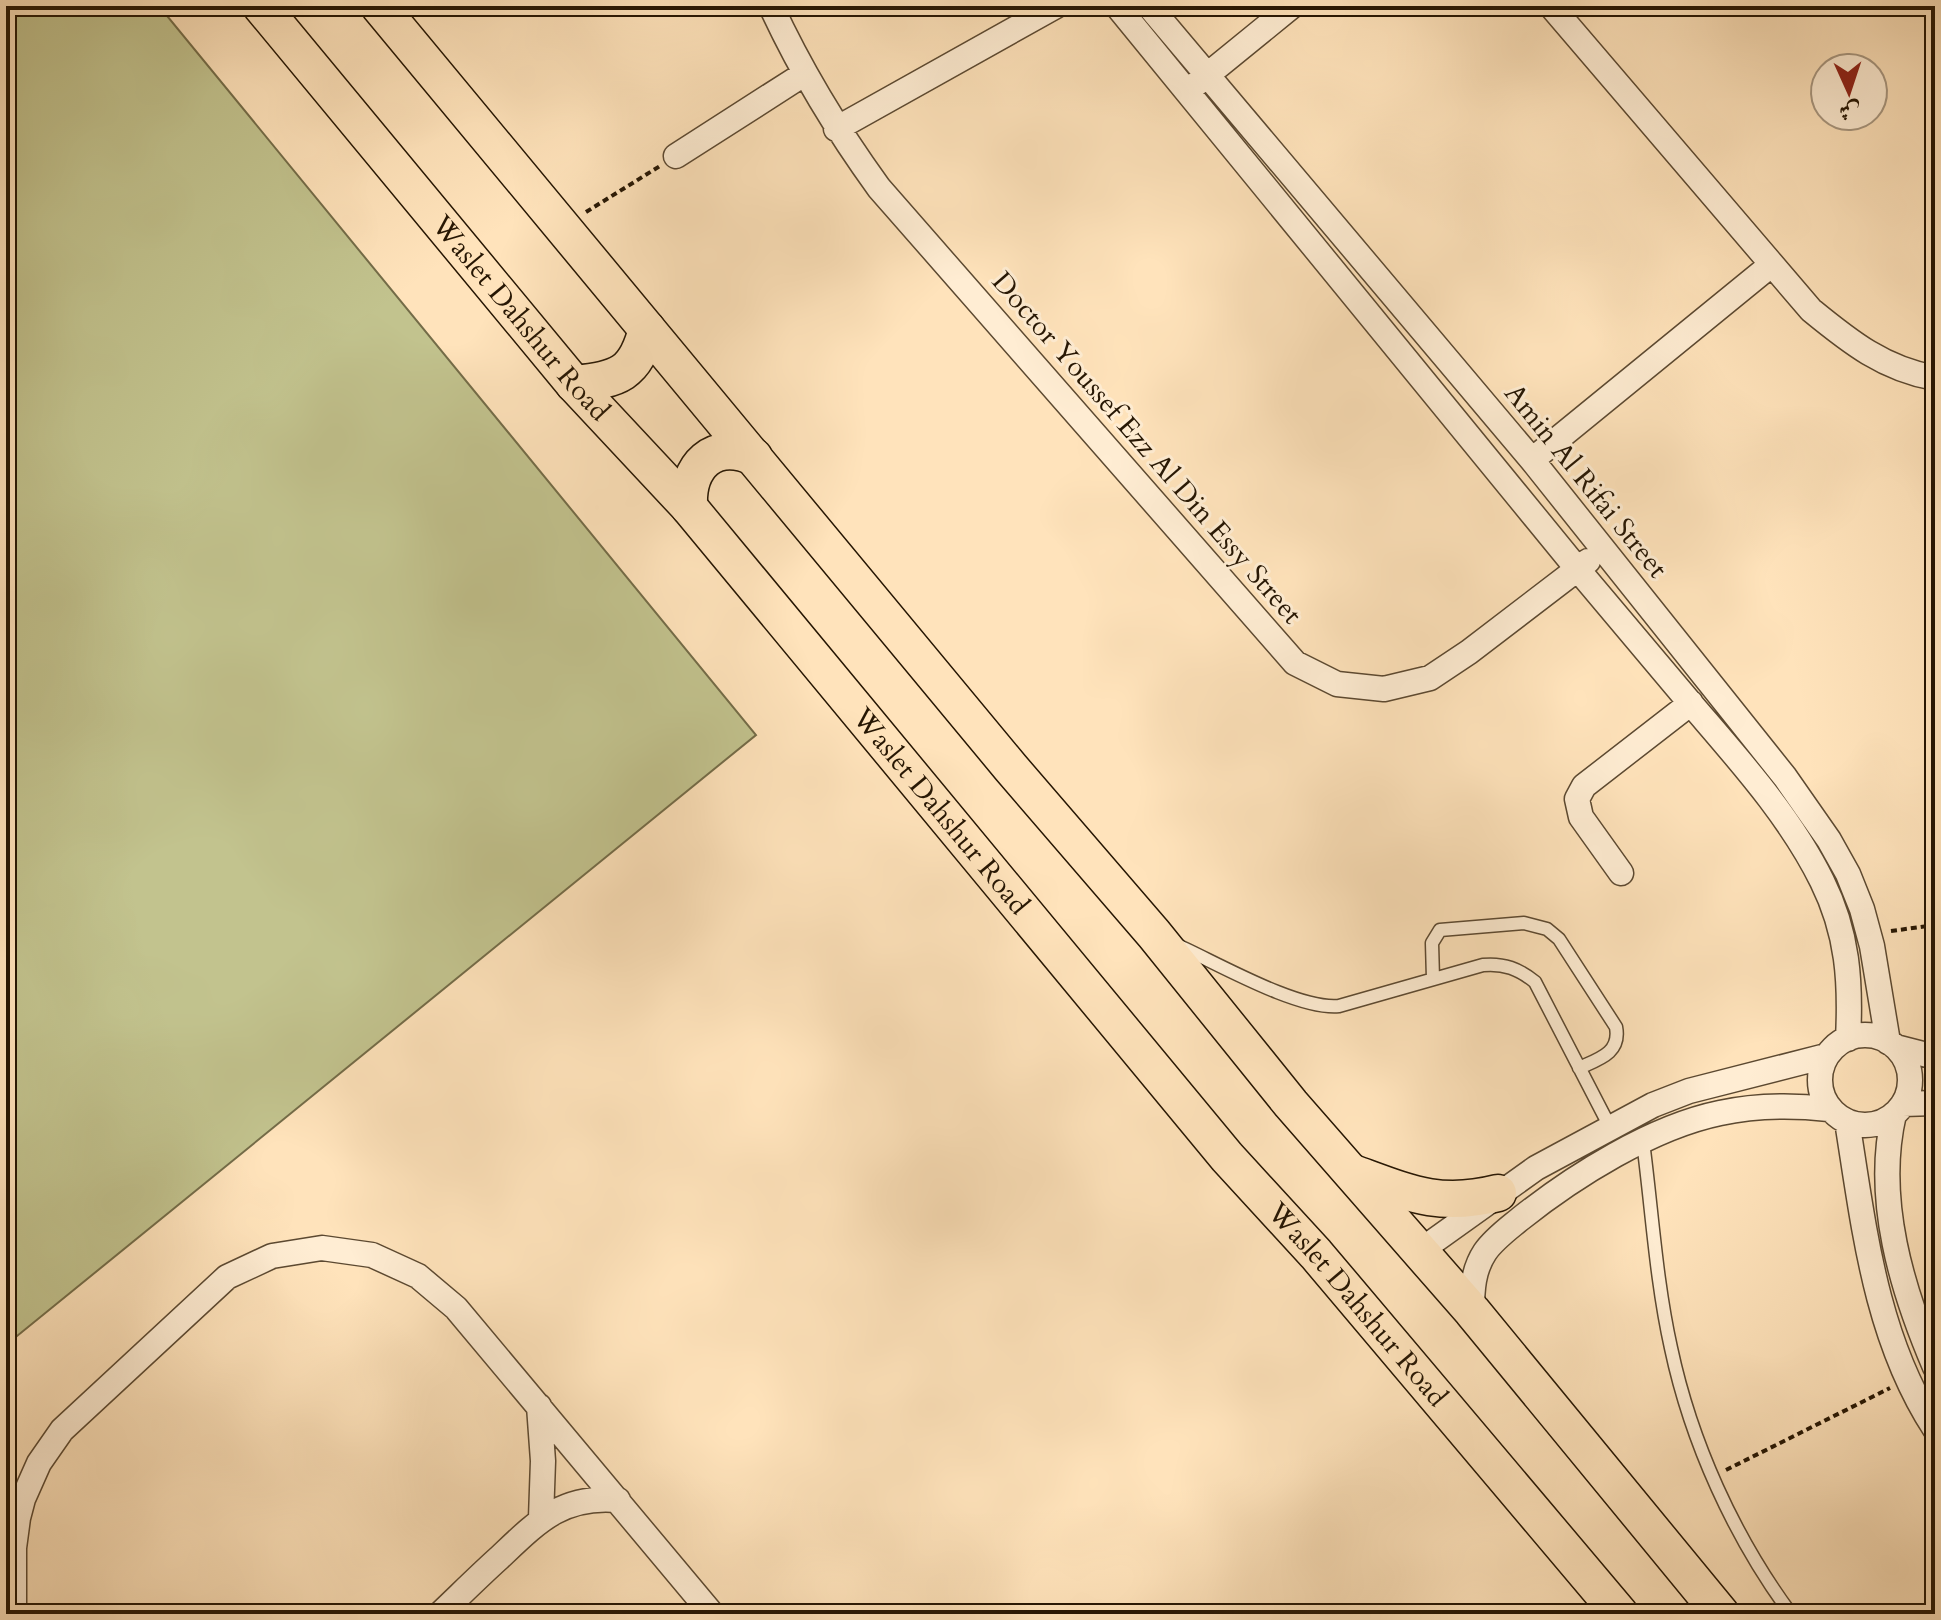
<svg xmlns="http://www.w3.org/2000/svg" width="1941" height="1620" viewBox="0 0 1941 1620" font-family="Cardo,Amiri,serif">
  <rect width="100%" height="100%" fill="#ffe3bb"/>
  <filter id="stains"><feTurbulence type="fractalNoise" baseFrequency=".0025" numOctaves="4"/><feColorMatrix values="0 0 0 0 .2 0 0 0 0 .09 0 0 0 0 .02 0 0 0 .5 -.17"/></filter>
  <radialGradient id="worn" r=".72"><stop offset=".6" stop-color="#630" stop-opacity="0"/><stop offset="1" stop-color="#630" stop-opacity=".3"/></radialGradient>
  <path fill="#c2c38e" stroke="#746c48" stroke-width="2" d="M6,6H159L756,735L6,1345Z"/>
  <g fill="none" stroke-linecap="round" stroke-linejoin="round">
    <defs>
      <path id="lane" d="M1177,945C1217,963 1298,1010 1339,1006L1483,965C1504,963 1519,969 1535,982L1610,1127
        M1433,979L1432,943L1440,930L1524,923L1547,929L1559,939L1616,1027C1621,1053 1599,1059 1579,1068
        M1643,1142C1652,1210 1656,1281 1671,1348C1691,1442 1734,1537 1791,1614"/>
      <path id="street" d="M771,6C801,71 837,130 879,188L1295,663L1337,684L1384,689L1430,678L1469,652L1588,561
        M1117,6C1271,192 1422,380 1575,566C1614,613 1653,659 1692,705C1739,760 1790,816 1822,881C1848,933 1851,982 1848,1039
        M1149,6L1532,460L1785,777L1829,840L1848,874L1862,909L1872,946L1888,1042
        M1551,6L1811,310C1850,342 1884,369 1935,378
        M1195,85L1292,6
        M836,129L1056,6
        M676,156L804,74
        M1532,460L1771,265
        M1621,873L1581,817L1577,799L1584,786L1691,703
        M1820 1080a45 45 0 1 1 90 0a45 45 0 1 1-90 0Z
        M1896,1047L1935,1057
        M1903,1104L1935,1103
        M1894,1114C1874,1199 1902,1290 1935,1367
        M1847,1121C1864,1227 1875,1337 1935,1429
        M1420,1251L1536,1168L1653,1105L1689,1091L1826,1056
        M1472,1311C1472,1290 1473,1270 1485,1252C1494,1239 1508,1229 1520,1219C1574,1176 1652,1127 1720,1113C1756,1105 1792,1105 1829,1109
        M539,1406L543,1461L541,1518
        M14,1614V1548L18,1518L23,1499L39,1463L62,1430L227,1277L272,1256L322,1248L372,1255L418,1276L456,1308L712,1614
        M440,1614C460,1595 479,1576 499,1558C537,1522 562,1495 618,1500"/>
      <g id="primary">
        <path id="s1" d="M261,6L574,384L689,507L1227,1157L1316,1254L1620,1614"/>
        <path d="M379,6L1011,768L1154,934L1291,1104L1472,1311L1721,1614"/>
        <path d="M574,384C619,379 635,375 647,329"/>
        <path d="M689,507C687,466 713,439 754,457"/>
        <path d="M1353,1173C1408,1193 1439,1208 1498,1193"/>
      </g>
    </defs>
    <use href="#lane" stroke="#5c4931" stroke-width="15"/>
    <use href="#street" stroke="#5c4931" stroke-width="27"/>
    <use href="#primary" stroke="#261603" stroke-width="39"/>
    <path stroke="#261603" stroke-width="4" stroke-dasharray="6 4" stroke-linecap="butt" d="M586,212L660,166
      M1891,931L1935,925
      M1726,1470L1890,1388"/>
    <use href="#lane" stroke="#ffedd3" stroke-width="12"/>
    <use href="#street" stroke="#ffedd3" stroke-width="24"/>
    <use href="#primary" stroke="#ffe3bb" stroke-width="36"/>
  </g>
  <g text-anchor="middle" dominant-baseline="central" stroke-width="6" stroke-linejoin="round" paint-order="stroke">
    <g font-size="28" fill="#261603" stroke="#ffedd3">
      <text stroke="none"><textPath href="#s1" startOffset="406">Waslet Dahshur Road</textPath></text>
      <text transform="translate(1147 448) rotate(49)">Doctor Youssef Ezz Al Din Essy Street</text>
      <text transform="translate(1586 481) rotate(51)">Amin Al Rifai Street</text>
      <text stroke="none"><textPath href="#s1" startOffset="1054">Waslet Dahshur Road</textPath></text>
      <text stroke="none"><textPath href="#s1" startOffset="1700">Waslet Dahshur Road</textPath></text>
    </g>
  </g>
  <rect width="1941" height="1620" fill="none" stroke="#ffe3bb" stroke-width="32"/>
  <rect x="8" y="8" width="1925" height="1604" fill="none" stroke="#261603" stroke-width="4"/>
  <rect x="16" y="16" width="1909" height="1588" fill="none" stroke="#261603" stroke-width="2"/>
  <g transform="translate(1849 92) rotate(177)"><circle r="38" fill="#ffedd3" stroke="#a89780" stroke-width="2"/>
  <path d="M0-6L14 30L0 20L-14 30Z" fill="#8f2418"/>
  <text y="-12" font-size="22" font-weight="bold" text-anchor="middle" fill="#261603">ش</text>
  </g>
  <rect width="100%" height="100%" filter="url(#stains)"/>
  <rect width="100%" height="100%" fill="url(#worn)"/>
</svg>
